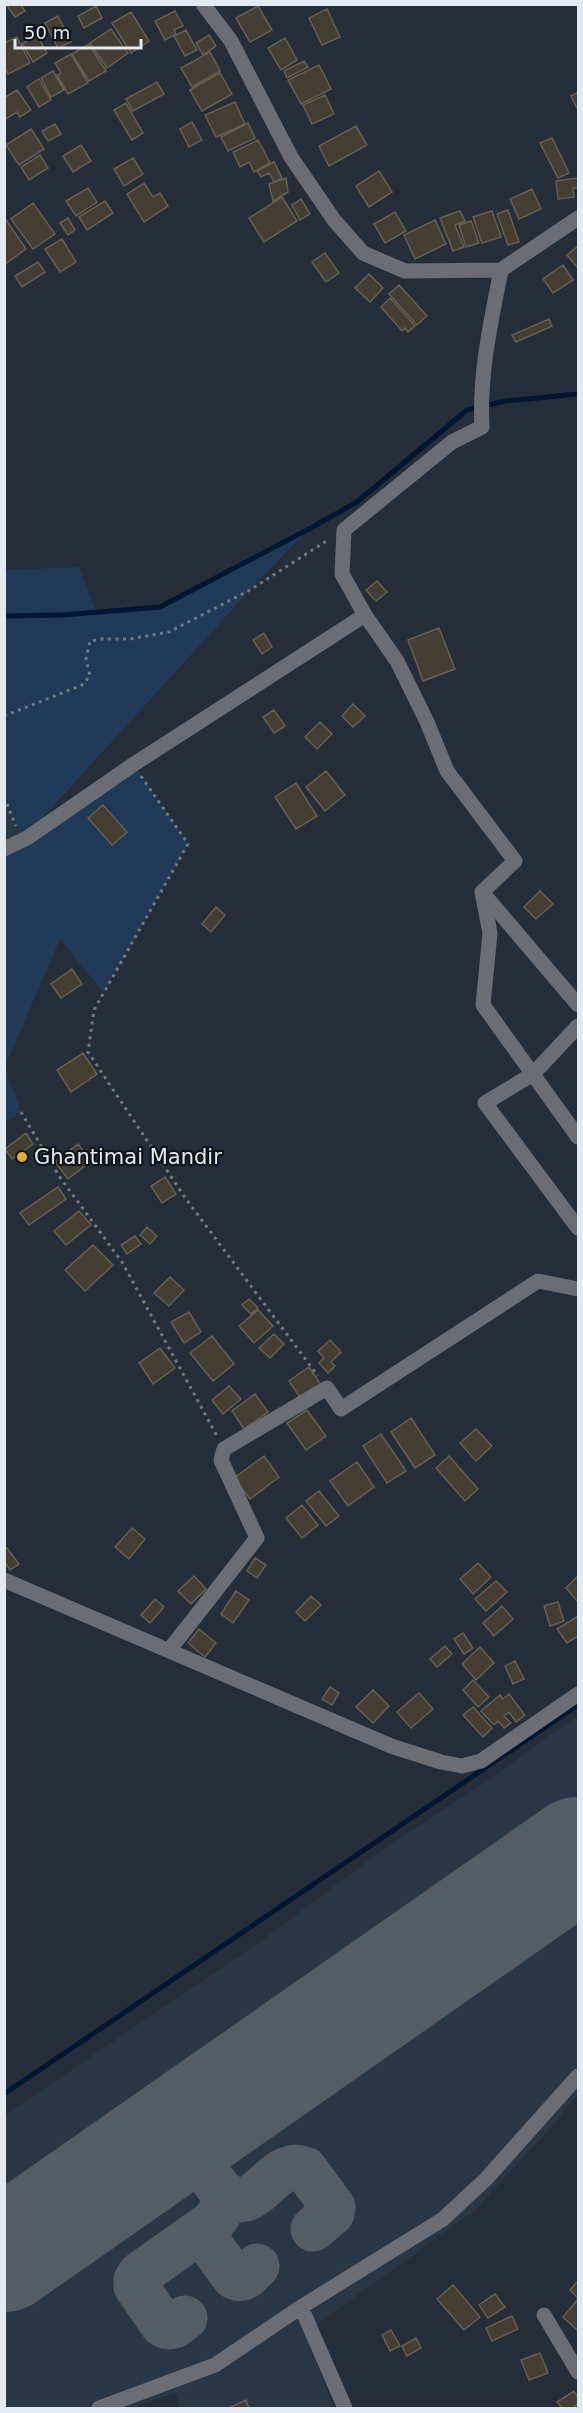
<svg xmlns="http://www.w3.org/2000/svg" width="583" height="2413" viewBox="0 0 583 2413" font-family="'DejaVu Sans',sans-serif">
  <rect width="100%" height="100%" fill="#252d38"/>
  <path fill="#293646" d="M4,797L22,840L4,849Z
    M578,1715V2094L559,2119L474,2211L305,2333L334,2408H180L176,2393L131,2408H5V2115L261,1941L395,1841L491,1779Z"/>
  <path fill="#1f3957" d="M309,529L250,590L24,838L134,764L188,844L104,993L60,939L5,1067L21,1112L5,1122V849L22,840L5,797L4,570L79,567L96,612L160,607Z"/>
  <g fill="none" stroke-linecap="round" stroke-linejoin="round">
    <path stroke="#001532" stroke-width="5" d="M4,616L62,615L160,607L309,529L357,502L467,410L505,401L578,394
      M4,2094L578,1705"/>
    <path stroke="#545c66" stroke-width="45" d="M207,2113C200,2137 196,2154 210,2176C251,2240 268,2154 305,2169L333,2207L332,2213L313,2229
      M159,2147L185,2153L202,2163
      M222,2205C220,2220 205,2224 206,2239L234,2277C244,2282 250,2273 257,2266
      M185,2318C177,2324 172,2331 162,2324L136,2286V2280L140,2274L208,2226"/>
    <path stroke="#545c66" stroke-width="114" d="M4,2255L578,1854"/>
  </g>
  <path fill="#443d31" stroke="#665f51" stroke-width="1.5" d="M6,4H20L25,11L15,17Z
    M96,6L102,18L84,28L78,16Z
    M258,6L272,30L250,42L236,18Z
    M327,9L340,37L322,45L309,18Z
    M175,11L183,26L174,30L176,34L165,40L155,21Z
    M131,12L149,41L131,53L112,23Z
    M58,16L71,42L58,48L45,23Z
    M111,29L128,53L107,68L90,43Z
    M186,30L197,50L185,56L174,36Z
    M37,35L47,53L33,62L22,44Z
    M209,35L216,46L203,55L196,43Z
    M17,37L30,63L8,74L4,66V43Z
    M285,38L297,60L281,70L268,48Z
    M89,44L106,71L89,81L72,54Z
    M210,52L220,71L192,87L181,68Z
    M71,54L88,83L68,94L57,75L61,73L55,63Z
    M304,61L308,67L287,78L284,71Z
    M319,65L331,89L301,104L288,80Z
    M53,71L64,90L51,97L41,78Z
    M220,73L232,94L202,111L190,90Z
    M39,79L51,100L39,107L27,87Z
    M157,82L164,94L133,111L126,99Z
    M17,90L31,110L20,117L17,112L4,120V98Z
    M578,92V110L571,96Z
    M325,95L334,114L312,124L303,105Z
    M235,102L245,124L216,137L205,115Z
    M126,103L143,133L132,140L114,110Z
    M192,122L202,140L189,147L180,129Z
    M248,123L255,138L228,151L221,137Z
    M55,124L61,134L48,141L42,131Z
    M356,126L367,145L329,166L319,146Z
    M31,129L44,149L19,165L6,145Z
    M552,138L569,173L558,178L540,143Z
    M258,140L270,163L254,172L249,162L240,167L233,152Z
    M81,145L91,161L73,172L63,156Z
    M40,155L48,168L29,180L21,167Z
    M133,158L143,174L124,186L114,169Z
    M274,162L282,178L274,182L269,173L261,177L257,171Z
    M379,171L392,192L369,207L356,186Z
    M286,178L288,192L273,201L269,184Z
    M578,178V188H573L574,197L558,199L556,181Z
    M144,183L153,197L160,193L168,206L144,222L127,194Z
    M88,188L97,202L76,216L66,201Z
    M532,189L541,209L519,219L510,199Z
    M282,197L297,221L264,242L249,218Z
    M301,199L310,214L300,220L292,205Z
    M105,201L113,213L87,230L79,217Z
    M33,203L55,234L33,249L11,219Z
    M508,210L519,242L508,245L497,214Z
    M460,211L465,221L455,225L464,247L453,251L440,218Z
    M492,211L501,237L482,243L473,217Z
    M395,212L406,231L385,243L374,224Z
    M68,218L75,230L68,235L60,223Z
    M6,220L26,249L5,264L4,221Z
    M435,220L446,244L415,259L404,235Z
    M471,221L479,243L466,247L459,225Z
    M62,239L76,262L60,272L45,249Z
    M577,247L578,248V268L567,255Z
    M325,253L339,273L326,282L312,262Z
    M38,262L45,272L22,287L15,276Z
    M563,265L573,280L553,293L543,279Z
    M369,274L383,288L370,302L355,288Z
    M399,285L427,316L417,325L389,294Z
    M390,298L415,326L408,332L405,328L402,331L381,307Z
    M549,319L552,326L516,342L512,335Z
    M377,581L387,592L376,601L366,590Z
    M439,628L455,669L423,681L408,640Z
    M264,633L272,647L262,654L253,640Z
    M353,704L365,716L353,727L342,716Z
    M274,710L285,726L274,733L263,717Z
    M320,722L332,734L317,749L305,737Z
    M326,771L345,795L325,811L306,787Z
    M296,783L317,816L296,829L275,797Z
    M103,805L127,832L112,845L88,818Z
    M540,891L553,904L536,919L524,907Z
    M216,907L225,915L211,932L202,924Z
    M72,969L82,984L61,998L51,984Z
    M83,1053L97,1074L71,1092L57,1070Z
    M26,1133L33,1144L12,1159L5,1149Z
    M78,1144L91,1161L68,1179L55,1162Z
    M165,1177L176,1194L162,1203L151,1186Z
    M58,1187L66,1199L29,1225L20,1213Z
    M79,1211L91,1225L66,1245L54,1231Z
    M147,1227L157,1236L150,1244L140,1235Z
    M135,1236L141,1244L127,1254L121,1245Z
    M93,1245L113,1265L85,1291L65,1270Z
    M170,1277L184,1290L169,1306L154,1293Z
    M249,1299L258,1308L251,1314L242,1305Z
    M258,1310L273,1326L254,1343L239,1326Z
    M189,1312L201,1332L184,1343L171,1322Z
    M274,1334L284,1344L270,1358L259,1348Z
    M212,1336L234,1364L213,1381L190,1353Z
    M330,1340L341,1352L331,1362L335,1366L328,1373L319,1363L324,1358L318,1351Z
    M160,1348L175,1368L153,1384L139,1363Z
    M309,1367L321,1385L301,1399L289,1381Z
    M229,1386L241,1399L223,1414L212,1400Z
    M255,1394L268,1412L244,1429L232,1411Z
    M307,1410L326,1436L306,1450L287,1423Z
    M411,1418L435,1455L415,1468L391,1432Z
    M476,1429L492,1446L476,1461L460,1443Z
    M381,1434L406,1471L387,1483L363,1446Z
    M264,1456L279,1477L250,1499L234,1478Z
    M449,1456L478,1489L465,1501L436,1468Z
    M357,1462L374,1487L348,1506L330,1481Z
    M319,1491L339,1516L326,1526L306,1501Z
    M302,1505L318,1525L302,1538L286,1518Z
    M132,1528L145,1539L129,1559L115,1547Z
    M7,1548L19,1564L10,1570L4,1561V1549Z
    M255,1558L266,1565L257,1578L247,1571Z
    M478,1563L491,1577L473,1594L460,1579Z
    M194,1576L206,1589L191,1604L178,1591Z
    M578,1576V1602L566,1588Z
    M496,1581L507,1592L486,1611L475,1599Z
    M236,1591L249,1600L233,1623L221,1614Z
    M311,1596L321,1605L305,1621L296,1612Z
    M155,1599L164,1607L150,1623L141,1615Z
    M558,1602L564,1621L550,1626L544,1606Z
    M502,1606L513,1619L494,1636L483,1623Z
    M578,1616V1636L567,1643L557,1629Z
    M199,1629L216,1643L205,1657L188,1643Z
    M463,1633L473,1648L464,1654L454,1639Z
    M445,1646L452,1654L437,1667L430,1659Z
    M480,1647L494,1663L476,1680L462,1664Z
    M515,1661L524,1679L513,1684L505,1666Z
    M473,1680L489,1697L478,1707L463,1690Z
    M330,1687L339,1693L332,1705L322,1699Z
    M373,1690L389,1706L373,1723L356,1707Z
    M419,1693L433,1709L411,1728L397,1712Z
    M509,1694L525,1715L516,1722L509,1712L504,1716L511,1723L504,1728L498,1721L494,1725L481,1711L500,1695L503,1699Z
    M473,1707L492,1728L483,1737L463,1715Z
    M578,2281V2298L570,2290Z
    M453,2285L480,2317L464,2330L437,2299Z
    M495,2294L505,2307L488,2318L479,2305Z
    M578,2299V2331L563,2317Z
    M512,2316L518,2329L492,2341L486,2328Z
    M391,2330L400,2346L390,2351L382,2335Z
    M416,2338L421,2348L407,2356L402,2346Z
    M540,2353L548,2373L529,2380L521,2360Z
    M574,2391L578,2398V2404L572,2408H562L557,2402Z
    M246,2400L249,2408H232L231,2407Z"/>
  <g fill="none" stroke-linecap="round" stroke-linejoin="round">
    <path stroke="#707881" stroke-width="3" stroke-dasharray="3 4.5" stroke-linecap="butt" d="M4,716L82,685L90,676L86,659L90,641L102,639H130L169,632L250,590L328,540
      M141,776L188,844L94,1010L88,1052L186,1199L318,1376
      M4,797L16,826
      M21,1112L59,1176L122,1262L217,1436"/>
    <path stroke="#6a6e74" stroke-width="15" d="M203,4L231,41L291,157L334,220L363,253L405,271L501,270L578,218
      M365,615L342,574L344,530L452,442L482,427C479,373 491,322 501,270
      M4,849L27,838L134,764L365,615L397,661L427,722L447,771L515,861L482,892
      M578,1005L482,892L490,933L483,1005L578,1137
      M578,1026L533,1074L485,1103L578,1228
      M4,1580L391,1746L441,1762L462,1766L481,1761L578,1694
      M170,1649L257,1538L221,1460L224,1449L327,1388L341,1409L538,1281L578,1289
      M301,2307L345,2408
      M544,2315L578,2372
      M99,2408L215,2365L301,2307L443,2219L486,2179L578,2076"/>
  </g>
  <circle fill="#e2af34" stroke="#11151a" stroke-width="2" cx="22" cy="1157" r="6"/>
  <g text-anchor="middle" dominant-baseline="central" stroke-width="4.5" stroke-linejoin="round" paint-order="stroke">
    <g font-size="21" fill="#e4eaf1" stroke="#11151a" text-anchor="start">
      <text x="34" y="1157">Ghantimai Mandir</text>
    </g>
  </g>
  <rect width="583" height="2413" fill="none" stroke="#e4eaf1" stroke-width="12"/>
  <path d="M15 39v9h126v-9" fill="none" stroke="#e4eaf1" stroke-width="3"/>
  <text x="24" y="39" font-size="18" fill="#e4eaf1" stroke="#11151a" stroke-width="4.5" paint-order="stroke">50 m</text>
</svg>
